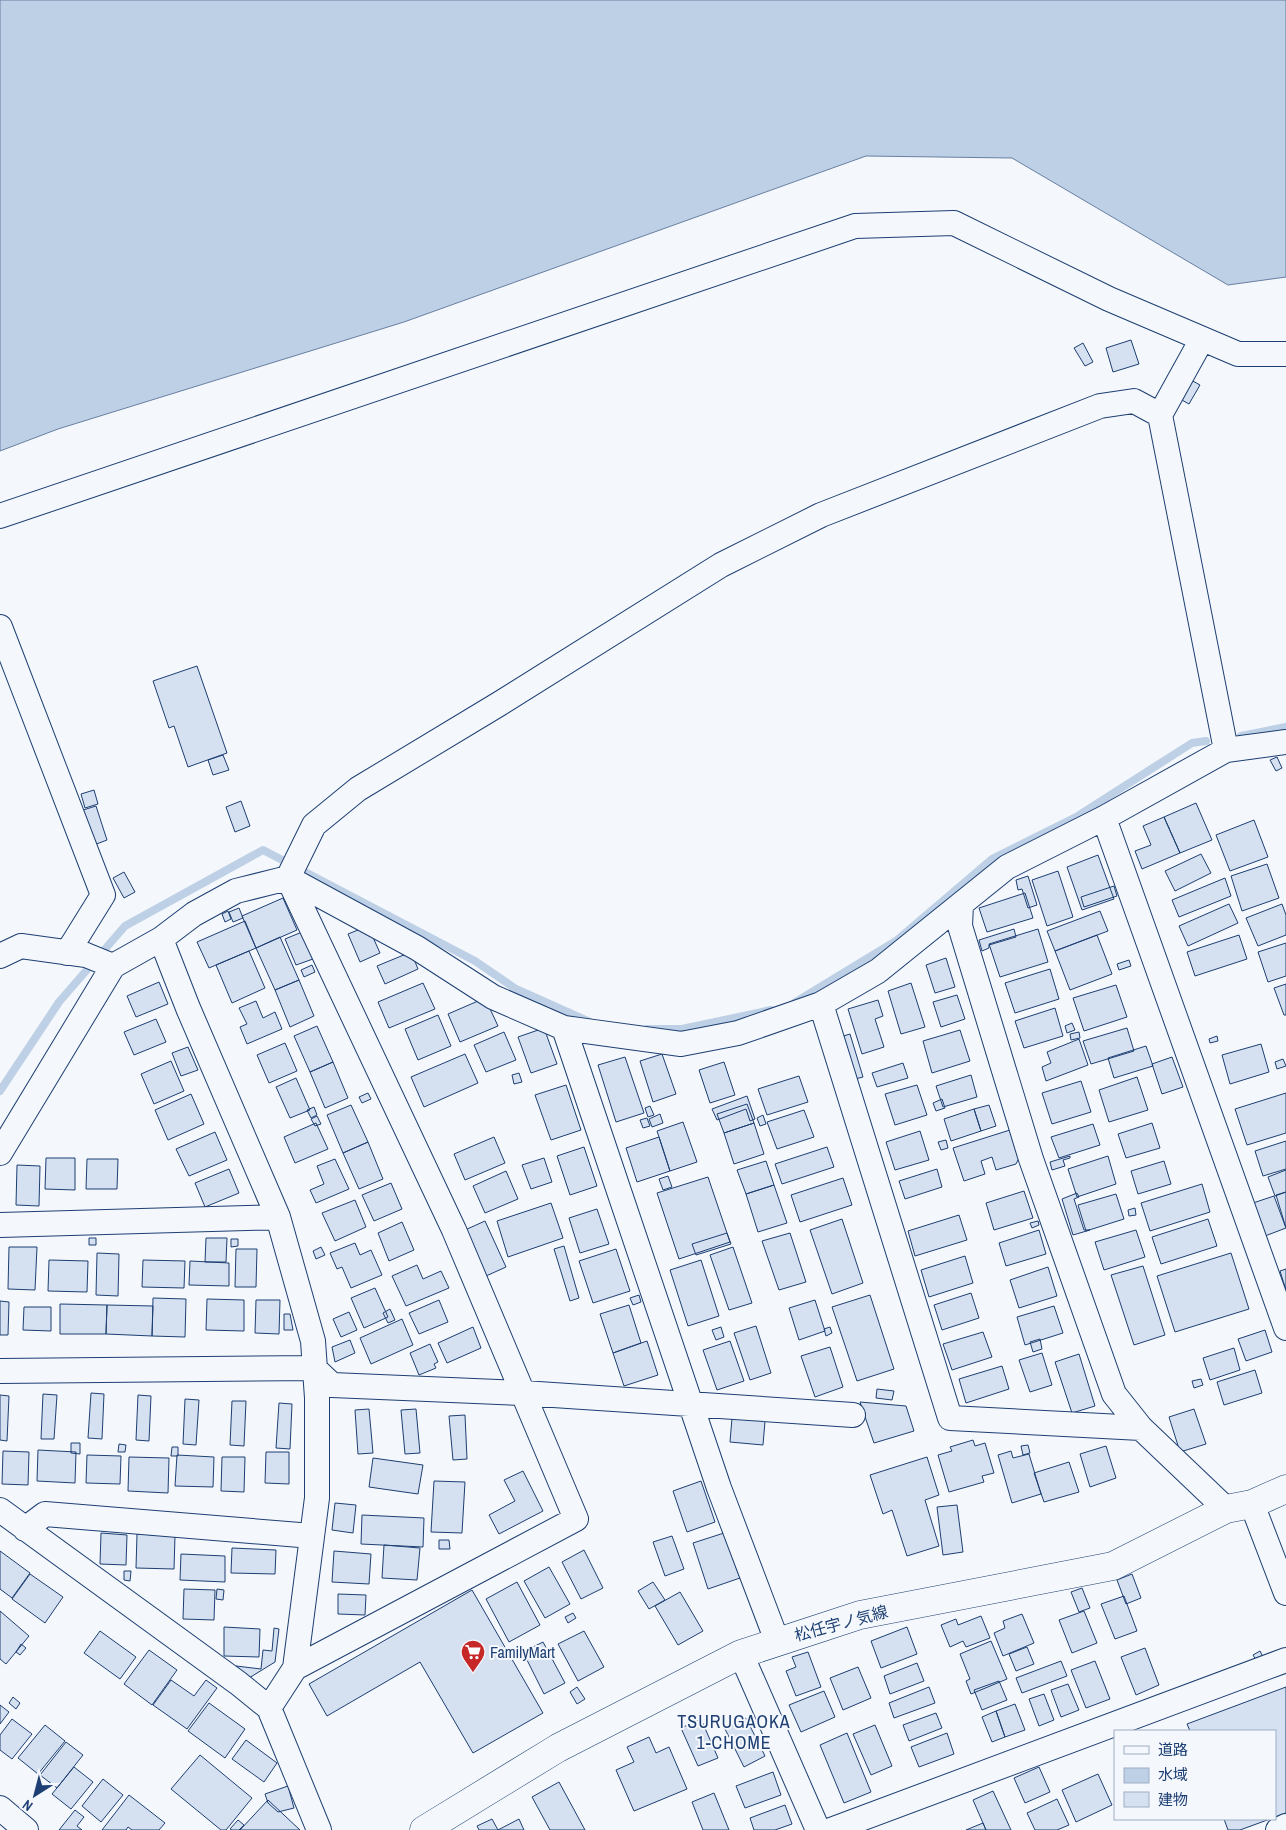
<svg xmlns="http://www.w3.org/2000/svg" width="1286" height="1830" viewBox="0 0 1286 1830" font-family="'Archivo Narrow','Noto Sans JP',sans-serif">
  <rect width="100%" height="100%" fill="#f4f7fb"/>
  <path fill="#bed0e5" stroke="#687fa3" d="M0,0H1286V277L1228,285L1012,158L866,156L404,322L58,429L0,451Z"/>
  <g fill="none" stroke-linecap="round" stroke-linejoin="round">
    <path stroke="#bed0e5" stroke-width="8" d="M1241,736L1286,727
      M794,1003L896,941L992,859L1076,817L1192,743L1206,741
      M647,1029H682L771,1010
      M0,1091L59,1002L125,926L263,850L475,961L516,989L590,1022"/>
  </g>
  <path fill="#d5e0f0" stroke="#1d3f73" d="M1131,340L1139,364L1113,372L1106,348Z
    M1083,343L1093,362L1085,366L1074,348Z
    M1191,380L1200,385L1189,404L1180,399Z
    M197,666L227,753L188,767L174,726L169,728L153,681Z
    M223,755L229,770L213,775L208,760Z
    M1277,757L1282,768L1276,771L1270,760Z
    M94,790L98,804L85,808L81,794Z
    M241,801L250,826L235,832L226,807Z
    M1196,803L1212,840L1180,853L1164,817Z
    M96,806L107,840L94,845L83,810Z
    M1164,817L1180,853L1142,869L1135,851L1151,845L1143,826Z
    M1254,820L1268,857L1230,871L1216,835Z
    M1201,854L1211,873L1175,891L1165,871Z
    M1098,855L1114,899L1082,910L1067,867Z
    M1267,864L1279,898L1242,911L1231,876Z
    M1058,871L1073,917L1047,926L1032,880Z
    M124,872L135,892L124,898L113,878Z
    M1028,876L1037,905L1028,908L1022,889L1018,890L1016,880Z
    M1225,878L1231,896L1179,917L1172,900Z
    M1114,886L1117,896L1084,907L1081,897Z
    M1025,893L1033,918L987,932L979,908Z
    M283,898L297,930L256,948L242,916Z
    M1229,904L1238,923L1188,946L1179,926Z
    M1282,904L1286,915V935L1258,946L1246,918Z
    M239,908L243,918L233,922L229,912Z
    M228,911L231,919L225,922L222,914Z
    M1100,911L1108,931L1055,951L1047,931Z
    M245,921L256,948L209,968L197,942Z
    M368,926L380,953L360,962L348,934Z
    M1014,929L1016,937L989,945V948L982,951L979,940Z
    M1038,929L1048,962L1000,977L989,944Z
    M302,932L313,959L296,965L285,939Z
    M1097,935L1112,974L1070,990L1055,951Z
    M1239,935L1247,959L1195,976L1187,952Z
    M280,937L299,980L275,990L256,948Z
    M1286,943V976L1268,982L1258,952Z
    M249,951L265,988L232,1003L216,965Z
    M411,952L418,969L385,984L377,966Z
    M946,958L955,987L935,993L926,965Z
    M1129,960L1131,966L1119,970L1117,964Z
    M312,965L315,972L304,977L301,970Z
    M1050,969L1059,999L1015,1013L1005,983Z
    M299,980L314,1016L290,1027L275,990Z
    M159,982L168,1004L136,1017L127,996Z
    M423,983L435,1009L389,1028L378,1002Z
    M911,983L925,1027L901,1034L888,991Z
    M1286,984V1015H1284L1274,988Z
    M1116,985L1127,1017L1084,1031L1073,998Z
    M957,995L965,1019L941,1027L933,1002Z
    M485,998L498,1026L460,1042L448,1014Z
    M878,1000L883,1016L875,1019L884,1047L862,1054L848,1009Z
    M256,1001L263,1018L275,1012L282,1029L247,1044L240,1027L247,1024L239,1008Z
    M1055,1008L1063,1036L1024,1048L1015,1021Z
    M438,1015L451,1046L418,1060L405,1029Z
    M156,1019L166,1042L134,1055L124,1032Z
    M1072,1023L1075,1030L1067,1033L1065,1026Z
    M317,1026L333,1062L310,1072L294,1036Z
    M544,1028L557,1064L531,1073L518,1037Z
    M1127,1028L1134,1051L1091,1064L1083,1041Z
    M960,1030L970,1061L932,1073L923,1041Z
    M504,1032L516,1060L486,1072L474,1045Z
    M1079,1032L1080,1038L1071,1040L1070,1034Z
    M850,1034L863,1077L851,1080L837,1038Z
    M1217,1036L1218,1041L1210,1043L1209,1039Z
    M1079,1039L1088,1065L1046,1081L1042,1067L1051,1063L1047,1052Z
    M285,1043L297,1071L269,1083L257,1055Z
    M1261,1044L1269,1072L1230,1084L1222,1055Z
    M1146,1046L1153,1066L1114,1078L1108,1058Z
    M188,1047L198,1070L181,1076L172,1053Z
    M465,1054L478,1083L424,1107L411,1077Z
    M662,1054L676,1094L653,1102L640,1061Z
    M625,1057L644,1113L616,1122L598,1065Z
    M1172,1057L1183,1087L1162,1094L1152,1064Z
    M1283,1059L1286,1066L1277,1069L1275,1062Z
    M171,1061L184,1091L154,1104L141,1074Z
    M333,1062L348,1098L325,1108L310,1072Z
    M724,1062L735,1095L710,1103L699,1070Z
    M903,1063L908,1078L877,1087L872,1073Z
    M519,1073L522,1082L514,1084L512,1075Z
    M971,1075L977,1097L943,1107L936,1086Z
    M799,1076L808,1102L767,1115L758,1089Z
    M1137,1077L1148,1110L1109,1122L1099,1090Z
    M296,1078L310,1110L290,1118L276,1087Z
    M1081,1081L1091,1112L1052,1124L1042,1093Z
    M566,1085L581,1130L551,1140L535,1095Z
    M917,1085L927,1115L895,1125L885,1094Z
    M368,1093L371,1099L362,1103L359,1097Z
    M1286,1093V1133L1247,1145L1235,1109Z
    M191,1094L204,1124L168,1140L155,1110Z
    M747,1096L755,1119L750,1121L746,1109L717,1120L712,1109Z
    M942,1099L945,1108L936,1111L933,1103Z
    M747,1104L754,1123L724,1133L717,1114Z
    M351,1105L368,1142L343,1153L327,1115Z
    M989,1105L996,1126L981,1131L974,1109Z
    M650,1106L654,1115L648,1117L645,1108Z
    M314,1107L317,1115L311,1118L307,1110Z
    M974,1109L981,1131L951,1141L944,1119Z
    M804,1110L814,1137L777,1149L767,1122Z
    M660,1114L663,1123L652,1127L649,1119Z
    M763,1115L766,1124L760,1126L757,1118Z
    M317,1116L321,1124L315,1126L311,1119Z
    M647,1118L650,1126L643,1128L640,1120Z
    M683,1122L697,1162L670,1171L657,1131Z
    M316,1123L328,1149L295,1163L284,1137Z
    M754,1123L764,1154L734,1164L724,1133Z
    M1152,1123L1160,1148L1126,1158L1118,1134Z
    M1093,1124L1100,1145L1059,1158L1051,1137Z
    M1010,1130L1019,1158L1016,1164L996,1170L992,1157L981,1161L985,1174L964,1181L953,1148Z
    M920,1131L929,1160L895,1170L886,1142Z
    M215,1132L227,1160L189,1176L176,1149Z
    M494,1137L505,1163L465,1180L454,1154Z
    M659,1137L670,1171L637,1182L626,1148Z
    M946,1140L948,1148L941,1150L938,1142Z
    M1286,1141V1169L1263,1176L1255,1151Z
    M368,1142L383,1179L359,1189L343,1153Z
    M584,1147L597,1186L570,1195L557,1156Z
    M827,1147L834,1167L782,1184L775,1164Z
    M1070,1156V1158L1063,1160L1065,1166L1052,1170L1050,1162Z
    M1108,1156L1116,1184L1077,1197L1068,1169Z
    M46,1158H75V1190L45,1189Z
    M544,1158L552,1182L531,1189L522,1165Z
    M87,1159H118L117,1189H86Z
    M335,1159L349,1189L316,1203L310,1190L324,1184L317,1166Z
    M766,1161L774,1185L746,1194L737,1170Z
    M1164,1161L1171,1184L1138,1194L1131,1171Z
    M17,1165L40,1166L39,1206L16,1205Z
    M229,1169L239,1193L205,1207L195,1183Z
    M937,1169L942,1187L905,1199L899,1181Z
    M1286,1170V1192L1275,1196L1268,1177Z
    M506,1171L518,1199L485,1213L473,1186Z
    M668,1176L672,1187L663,1190L659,1179Z
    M708,1177L730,1242L679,1259L657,1193Z
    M843,1178L852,1205L800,1222L791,1195Z
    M391,1183L402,1209L374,1221L362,1195Z
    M1202,1184L1210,1212L1150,1231L1141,1203Z
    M774,1185L787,1223L758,1232L746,1194Z
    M1024,1191L1033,1218L994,1230L986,1203Z
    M1286,1192V1228L1276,1195Z
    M1077,1193L1079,1197L1074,1199L1084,1230H1090L1073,1235L1062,1199Z
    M1116,1194L1124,1219L1086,1231L1078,1205Z
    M1274,1196L1286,1228L1265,1236L1253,1203Z
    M355,1200L366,1227L335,1241L322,1213Z
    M551,1203L563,1238L508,1257L497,1221Z
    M1135,1208L1136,1215L1129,1216L1128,1210Z
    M597,1209L609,1244L580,1253L569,1218Z
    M959,1215L967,1240L915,1256L908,1231Z
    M842,1219L863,1283L832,1294L810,1230Z
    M1208,1219L1217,1246L1161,1264L1152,1237Z
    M485,1221L506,1267L486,1276L465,1230Z
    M1038,1221L1039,1225L1032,1228L1030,1223Z
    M402,1222L414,1250L389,1261L378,1233Z
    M1039,1230L1046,1254L1006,1266L999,1243Z
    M1136,1230L1145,1257L1104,1270L1095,1242Z
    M727,1233L731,1244L696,1255L692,1244Z
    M790,1233L806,1282L779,1290L762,1241Z
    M89,1238H96V1245H89Z
    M206,1238H227L226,1262H205Z
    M231,1239H238V1246L231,1247Z
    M355,1243L360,1255L371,1250L382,1275L351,1288L342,1267L337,1269L330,1253Z
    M564,1246L579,1298L570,1301L554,1249Z
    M9,1247H37L35,1290L8,1289Z
    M321,1247L325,1255L316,1259L313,1251Z
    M733,1247L752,1303L729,1310L710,1255Z
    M236,1249H257L256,1287H235Z
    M616,1249L630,1291L593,1303L579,1261Z
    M97,1253L119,1254L118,1296L96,1295Z
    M1231,1253L1249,1309L1175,1332L1157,1276Z
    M965,1256L973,1283L929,1297L921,1270Z
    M49,1260L88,1261L87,1292L48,1291Z
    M143,1260L185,1261L184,1288L142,1287Z
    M701,1260L719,1316L688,1326L670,1270Z
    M190,1261L229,1263V1286L189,1285Z
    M417,1265L423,1279L441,1271L449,1288L406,1306L392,1276Z
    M1143,1266L1165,1335L1134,1345L1111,1275Z
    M1048,1267L1057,1296L1019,1308L1010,1280Z
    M1286,1269V1290L1280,1271Z
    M375,1288L388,1317L364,1328L351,1298Z
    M971,1293L979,1318L942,1330L934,1305Z
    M639,1295L641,1302L633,1305L630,1298Z
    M870,1295L894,1369L857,1381L832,1307Z
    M153,1298L186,1299L185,1337L152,1336Z
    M207,1299L244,1300V1331L206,1330Z
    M256,1300H280L279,1334L255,1333Z
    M439,1300L448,1322L419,1334L409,1313Z
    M815,1300L825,1331L799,1340L789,1308Z
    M0,1301L9,1302L8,1335H0Z
    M60,1304L107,1305L106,1334H60Z
    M107,1305L153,1306L152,1336L106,1334Z
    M629,1305L641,1343L613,1353L600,1314Z
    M1054,1306L1063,1333L1025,1345L1017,1317Z
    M24,1307H51V1331L23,1330Z
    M390,1309L395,1320L388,1323L383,1313Z
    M349,1312L357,1330L341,1337L333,1319Z
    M284,1314H290L293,1330H284Z
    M402,1319L413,1345L371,1364L360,1338Z
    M756,1326L771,1373L750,1380L734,1333Z
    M473,1327L481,1348L447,1363L438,1343Z
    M721,1327L724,1337L716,1340L712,1330Z
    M830,1327L832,1333L826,1336L824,1329Z
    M1265,1330L1272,1352L1246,1361L1238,1339Z
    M983,1332L992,1357L952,1370L943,1344Z
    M1040,1339L1042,1349L1033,1352L1030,1342Z
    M350,1340L355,1353L335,1362L332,1347Z
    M647,1341L658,1375L624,1386L613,1353Z
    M730,1341L744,1381L717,1390L703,1350Z
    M430,1344L438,1362L434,1364L436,1368L419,1375L410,1353Z
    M830,1347L843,1387L815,1397L801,1356Z
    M1234,1348L1240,1370L1210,1380L1203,1358Z
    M1042,1353L1052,1385L1030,1392L1019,1360Z
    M1079,1354L1095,1406L1072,1413L1055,1362Z
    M1002,1366L1009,1389L966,1403L959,1379Z
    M1255,1370L1262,1393L1224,1405L1217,1382Z
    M1201,1379L1203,1385L1194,1388L1192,1381Z
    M877,1389L894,1391L892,1400L876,1398Z
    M91,1393L104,1394L102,1439L88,1438Z
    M43,1394L57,1395L54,1439H41Z
    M0,1395L9,1396L7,1441L0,1440Z
    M138,1395L151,1396L149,1441L136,1440Z
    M185,1399L199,1400L196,1445L183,1444Z
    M232,1401H246L244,1446L230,1445Z
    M860,1402L906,1406L914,1431L874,1443Z
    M279,1403L292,1404L290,1449L276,1448Z
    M369,1409L373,1453L358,1454L355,1410Z
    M416,1409L420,1453L405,1454L401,1410Z
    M1194,1409L1206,1444L1180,1452L1169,1417Z
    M465,1415L467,1459L453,1460L449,1416Z
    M732,1418L765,1421L763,1445L730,1442Z
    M973,1440L975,1446L985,1443L994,1473L982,1476L984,1482L949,1492L938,1455L952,1451L950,1447Z
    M71,1443H80V1454L71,1453Z
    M119,1444L126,1445L125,1452H118Z
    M1028,1445L1030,1453L1023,1455L1021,1446Z
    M1106,1446L1116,1478L1090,1487L1080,1454Z
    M172,1447H178V1456H171Z
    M38,1450L76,1452L75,1483L37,1481Z
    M3,1451L29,1452L28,1485L2,1484Z
    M1011,1451L1013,1458L1029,1454L1041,1494L1012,1503L998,1455Z
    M266,1452H289V1484L265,1483Z
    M87,1455L121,1456L120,1484L86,1483Z
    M177,1455L214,1457L213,1487L175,1486Z
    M129,1457L169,1458L168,1493L128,1491Z
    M222,1457H245L244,1492L221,1491Z
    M927,1457L939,1495L925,1500L939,1546L907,1556L892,1510L883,1514L870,1475Z
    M373,1458L423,1465L418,1494L369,1487Z
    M1069,1462L1079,1492L1044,1502L1034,1473Z
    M523,1471L543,1511L499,1534L489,1515L515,1501L504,1480Z
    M434,1481L465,1482L462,1533L431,1532Z
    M701,1481L715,1522L687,1532L673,1491Z
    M335,1503L356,1505L353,1533L332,1530Z
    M957,1505L963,1552L943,1555L937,1507Z
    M362,1515L424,1518L423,1547L361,1544Z
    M101,1533L127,1535L126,1565L100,1564Z
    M724,1533L740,1578L708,1589L693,1543Z
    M137,1534L175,1536L174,1569L136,1568Z
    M672,1536L684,1569L665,1576L653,1542Z
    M439,1540H449L450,1549H439Z
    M384,1545L420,1548L417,1580L382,1578Z
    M232,1548L276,1550L275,1574L231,1573Z
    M584,1550L603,1588L581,1599L562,1562Z
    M0,1551L30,1573L12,1598L0,1589Z
    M334,1551L371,1554L369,1584L332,1582Z
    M181,1554L225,1556V1582L180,1580Z
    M549,1567L570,1604L545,1618L524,1581Z
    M124,1571H131L130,1581L124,1580Z
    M30,1574L63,1597L45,1623L12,1599Z
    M1132,1574L1141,1598L1126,1604L1117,1580Z
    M517,1582L540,1625L509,1642L486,1599Z
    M653,1582L665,1600L649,1609L638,1591Z
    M1082,1588L1090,1608L1079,1612L1071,1592Z
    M184,1589L215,1590L214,1620L183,1619Z
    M217,1589L224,1590L223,1600L216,1599Z
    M472,1590L543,1713L473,1753L420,1662L327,1716L309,1684Z
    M680,1592L703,1631L678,1645L655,1606Z
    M338,1594L366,1595L365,1615L338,1614Z
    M1124,1596L1137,1631L1115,1639L1101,1604Z
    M0,1611L29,1636L6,1664L0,1659Z
    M1084,1611L1097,1643L1072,1653L1059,1620Z
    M573,1613L576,1618L568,1623L565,1617Z
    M1022,1614L1034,1643L1003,1656L994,1633L1005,1628L1003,1621Z
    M981,1616L990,1638L966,1647L963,1641L950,1647L941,1625L956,1619L958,1625Z
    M224,1627L260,1629L259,1657L224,1656Z
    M907,1627L917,1654L881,1668L871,1641Z
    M274,1628L279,1629L275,1662L249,1678L236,1666L261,1669L263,1650L272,1651Z
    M100,1631L136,1657L120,1679L84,1653Z
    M584,1631L604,1667L578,1681L558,1644Z
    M991,1641L1007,1679L971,1694L966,1681L970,1679L960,1654Z
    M543,1642L565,1683L544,1694L523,1652Z
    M21,1644L26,1648L20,1655L16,1652Z
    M1027,1647L1034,1664L1016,1671L1009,1654Z
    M1145,1648L1159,1685L1136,1695L1121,1657Z
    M149,1650L177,1670L152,1705L124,1684Z
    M1260,1651L1263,1657L1256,1660L1253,1655Z
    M808,1652L821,1687L796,1696L786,1671L796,1667L792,1657Z
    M1061,1661L1067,1676L1022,1693L1016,1678Z
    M1095,1661L1110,1699L1086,1708L1071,1670Z
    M917,1663L924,1681L890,1694L884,1676Z
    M858,1667L871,1698L843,1710L830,1678Z
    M171,1680L194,1696L206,1680L217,1688L187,1729L153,1705Z
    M999,1681L1007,1700L982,1710L974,1690Z
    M1068,1684L1079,1710L1061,1717L1051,1690Z
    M577,1687L585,1699L577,1704L570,1692Z
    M929,1687L935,1703L894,1718L889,1703Z
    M1286,1687V1813L1275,1817V1731H1190L1187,1724Z
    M824,1691L835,1717L801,1732L789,1705Z
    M1044,1694L1054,1720L1039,1726L1029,1699Z
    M13,1697L20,1703L16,1709L9,1703Z
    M209,1703L245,1729L225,1758L188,1731Z
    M1015,1704L1025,1730L1005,1737L996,1711Z
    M0,1705L9,1712L0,1724Z
    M996,1711L1005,1737L992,1742L982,1717Z
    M936,1713L942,1728L909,1741L903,1725Z
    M746,1718L765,1756L744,1767L725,1729Z
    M12,1719L32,1734L12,1759L0,1750V1735Z
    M701,1719L718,1758L698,1766L681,1728Z
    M45,1725L65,1741L38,1774L18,1758Z
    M875,1725L892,1766L871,1775L853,1734Z
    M847,1733L871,1792L844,1803L820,1745Z
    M947,1733L954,1754L919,1767L911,1747Z
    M649,1737L656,1753L669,1747L687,1789L634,1811L616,1770L634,1762L627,1747Z
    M246,1740L277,1763L264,1782L232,1759Z
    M66,1742L83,1755L57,1788L40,1775Z
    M200,1755L252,1798L226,1830H221L171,1789Z
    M74,1767L93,1782L71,1809L52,1794Z
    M1039,1767L1050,1792L1025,1803L1014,1778Z
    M773,1772L781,1795L745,1808L736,1786Z
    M1098,1774L1112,1805L1076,1822L1062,1790Z
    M103,1779L123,1795L101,1822L82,1806Z
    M559,1782L585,1830H550L532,1797Z
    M288,1786L294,1808L278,1812L268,1803L265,1794Z
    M993,1791L1011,1830H986L973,1800Z
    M714,1793L729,1830H703L692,1802Z
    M129,1795L165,1823L159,1830H132L128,1827L126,1830H102Z
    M1057,1799L1069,1825L1057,1830H1035L1027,1813Z
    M268,1800L300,1830H240Z
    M785,1805L792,1824L775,1830H754L750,1818Z
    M75,1810L84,1817L77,1826L82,1830H59Z
    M492,1819L498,1830H479L477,1826Z
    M519,1819L524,1830H498Z
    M1224,1819H1270L1240,1830H1228Z
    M238,1820L244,1825L239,1830H232L230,1829Z
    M983,1823L986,1830H966Z"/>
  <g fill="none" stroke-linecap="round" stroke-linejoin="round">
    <defs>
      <path id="street" d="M1202,339L1160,415L1226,750
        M0,516L855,226L954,223L1109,299L1238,354H1286
        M0,627L103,895L67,953
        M1104,818L1286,1328
        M961,905L960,926L1031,1159L1114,1394L1141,1428L1226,1509
        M161,939L188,1008L278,1217L313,1341L317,1398V1498L295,1668L269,1708
        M0,956L21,946L86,955L113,966
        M821,1004L950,1418L1141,1428
        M564,1028L719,1488L777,1641
        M0,1153L113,966L161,939L194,914L236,891L288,878L417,948L493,997L564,1028L681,1044L738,1033L821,1004L878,971L1007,867L1104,818L1226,750L1286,742
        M0,1225L278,1217
        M0,1371L314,1368L332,1385L523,1393L853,1415
        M1252,1504L1286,1593
        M0,1510L238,1683L269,1708L319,1830
        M25,1529L45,1514L312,1536
        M741,1654L818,1830
        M295,1668L576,1519L454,1230L288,878L314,825L358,789L499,704L721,565L821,515L1100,406L1134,401L1160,415
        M0,1808L26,1830
        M831,1830L1286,1660
        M1278,1830L1286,1826"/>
      <path id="primary" d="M424,1830L558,1748L741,1654L860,1615L1113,1566L1226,1509L1252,1504L1286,1489"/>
    </defs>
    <use href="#street" stroke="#1d3f73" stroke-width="26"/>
    <use href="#primary" stroke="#1d3f73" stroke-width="29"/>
    <use href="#street" stroke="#f4f7fb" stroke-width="24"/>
    <use href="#primary" stroke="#f4f7fb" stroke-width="28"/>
  </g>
  <defs>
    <symbol id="supermarket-pin" viewBox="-11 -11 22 30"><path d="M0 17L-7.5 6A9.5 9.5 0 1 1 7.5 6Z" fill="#c62828" stroke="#f4f7fb"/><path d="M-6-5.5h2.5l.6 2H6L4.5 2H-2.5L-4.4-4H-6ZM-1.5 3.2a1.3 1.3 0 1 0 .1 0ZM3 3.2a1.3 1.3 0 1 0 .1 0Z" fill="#fff"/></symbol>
  </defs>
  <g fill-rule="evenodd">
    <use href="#supermarket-pin" x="459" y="1638" width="28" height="38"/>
  </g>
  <g text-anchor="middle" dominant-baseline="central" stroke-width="4" stroke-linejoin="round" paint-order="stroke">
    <g font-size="16" fill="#1d3f73" stroke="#f4f7fb">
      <text transform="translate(841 1623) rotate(-15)">松任宇ノ気線</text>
    </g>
    <g font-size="16" fill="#1d3f73" stroke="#f4f7fb" text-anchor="start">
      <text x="490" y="1652">FamilyMart</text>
    </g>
    <g font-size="18" letter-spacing="1" fill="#1d3f73" stroke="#f4f7fb">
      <text x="734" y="1721">TSURUGAOKA<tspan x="734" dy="21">1-CHOME</tspan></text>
    </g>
  </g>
  <rect x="1114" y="1730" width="162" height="90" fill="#f4f7fb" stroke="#9eadc5"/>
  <rect x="1124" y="1746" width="25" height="8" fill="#f4f7fb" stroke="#9eadc5"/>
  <text x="1158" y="1755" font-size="15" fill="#1d3f73">道路</text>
  <rect x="1124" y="1768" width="25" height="15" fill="#bed0e5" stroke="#9eadc5"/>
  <text x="1158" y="1780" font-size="15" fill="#1d3f73">水域</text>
  <rect x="1124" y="1792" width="25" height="15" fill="#d5e0f0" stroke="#9eadc5"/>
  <text x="1158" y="1805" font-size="15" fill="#1d3f73">建物</text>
  <g transform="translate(35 1795) rotate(216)" stroke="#f4f7fb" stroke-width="4" paint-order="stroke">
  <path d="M0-4L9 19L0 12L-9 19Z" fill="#1d3f73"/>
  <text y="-8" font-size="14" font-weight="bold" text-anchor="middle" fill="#1d3f73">N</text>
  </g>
</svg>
